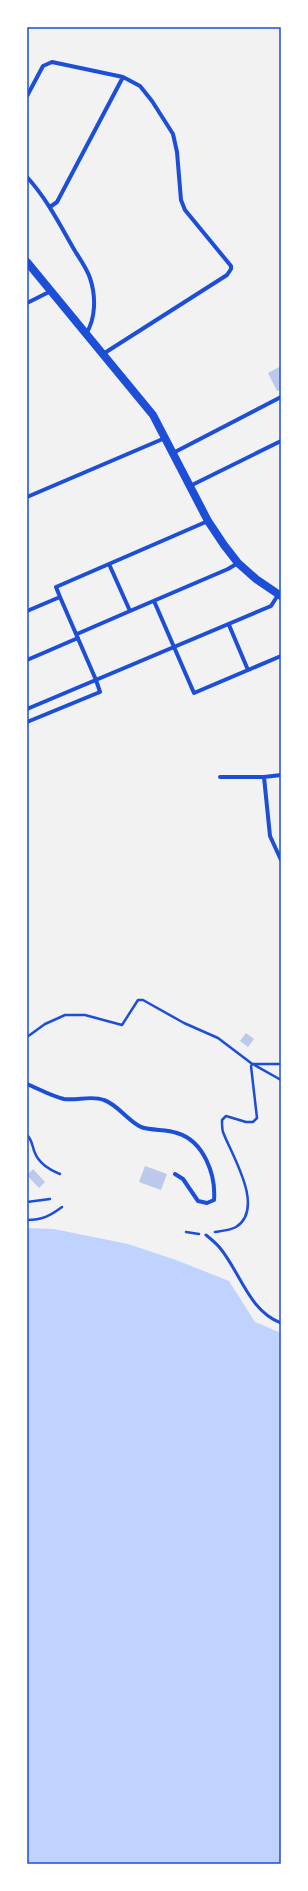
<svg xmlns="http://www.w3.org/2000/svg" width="308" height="1891" viewBox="0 0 308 1891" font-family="'Golos Text',sans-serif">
  <rect width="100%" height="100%" fill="#f2f2f2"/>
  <path fill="#bfd3fe" d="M27,1228L54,1229L128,1244L176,1260L229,1281L255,1322L281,1333V1864H27Z"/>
  <path fill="#bdc9ec" d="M281,366V390L277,391L268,373Z
    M246,1033L254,1039L248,1047L240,1041Z
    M145,1166L167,1174L161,1190L139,1182Z
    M33,1169L45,1182L39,1188L27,1175Z"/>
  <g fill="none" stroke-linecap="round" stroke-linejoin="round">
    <path stroke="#1d4ed8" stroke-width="2.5" d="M27,1037L45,1024L65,1015H85L122,1025L138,1000H143L184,1023L218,1038L251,1063L281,1080
      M27,1135C33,1141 32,1147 35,1153C39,1163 50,1170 60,1174
      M27,1202L50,1199
      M27,1220C42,1220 50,1216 62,1207
      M186,1232L199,1234
      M215,1232C222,1231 231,1230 236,1227C266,1208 231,1154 223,1132C222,1129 222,1124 222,1120L226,1116L246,1122H253L257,1118L251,1066L252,1064H281"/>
    <path stroke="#1d4ed8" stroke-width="3" d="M206,1235C211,1239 216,1243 220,1248C240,1272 249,1311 281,1323"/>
    <path stroke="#1d4ed8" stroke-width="4" d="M27,96L43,66L52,62L123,77L140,86L152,101L173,134L177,152L181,200L185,210L231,266V269L227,275L103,354
      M27,177C47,199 60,225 75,251C80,259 87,269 90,278C96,296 96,318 86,334
      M50,207L57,202L123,77
      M27,303L51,291
      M173,453L281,397
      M190,486L281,441
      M27,497L165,438
      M109,564L130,611L228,569L238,563
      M60,597L56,587L208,521
      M154,601L194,693L281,656
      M27,611L60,597L96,680L100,692L27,722
      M229,625L248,670
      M77,634L130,611
      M27,660L78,638
      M27,709L271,606L278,595
      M281,775L264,777L270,836L281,860
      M220,777H264
      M27,1084C39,1089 51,1096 64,1099C77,1101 91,1095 104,1100C118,1105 127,1120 141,1127C152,1131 166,1129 177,1133C204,1141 216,1175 214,1200L207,1203L198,1201L183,1179L175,1174"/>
    <path stroke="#1d4ed8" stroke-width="8" d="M27,262L153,415L208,521L224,545L238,563L256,579L281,596"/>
  </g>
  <rect width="308" height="1891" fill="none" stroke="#ffffff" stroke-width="56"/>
  <rect x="28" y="28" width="252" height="1835" fill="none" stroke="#1d4ed8" stroke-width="1.5"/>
</svg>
